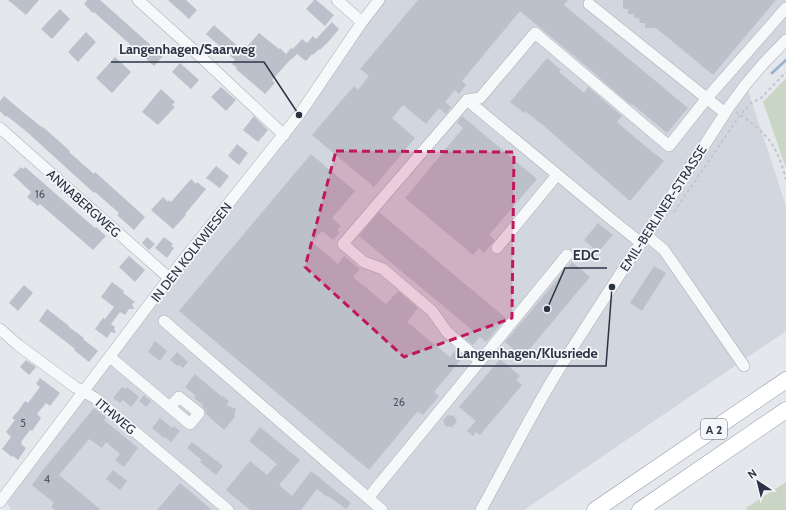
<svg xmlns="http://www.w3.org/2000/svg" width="786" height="510" viewBox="0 0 786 510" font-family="Cabin,sans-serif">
  <rect width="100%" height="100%" fill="#e4e7ec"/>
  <path fill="#d2d6de" d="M379,0H786V42L746,84L786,206V331L524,510H11L4,497L284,135Z"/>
  <path fill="#c9d6c5" d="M786,78V168L763,102Z
    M786,482V510H747L746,508Z"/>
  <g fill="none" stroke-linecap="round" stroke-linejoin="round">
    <path stroke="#9fb4cc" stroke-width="3" d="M772,73L786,60"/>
  </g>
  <path fill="#bbc0ca" d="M8,0H39L26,15Z
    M87,0H100L163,56L154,66L94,12L93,13L84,4Z
    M168,0H186L197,10L189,19Z
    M314,0H316L334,15L325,26L306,9Z
    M418,0H568L564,5L688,108L667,133L632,104L631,105L598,77V76L520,11L462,81L466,85L459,94L455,90L445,102L451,107L446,114L439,108L426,124L403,105L392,118L415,138L374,187L312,135L354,86L358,90L369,76L360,69Z
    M623,0H776L713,75L656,28H645V23H640L639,18H634V14H628V9H623Z
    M60,9L70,19L52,39L41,29Z
    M332,22L339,29L328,42L320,50L319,49L313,55L312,54L306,61L297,54L292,59H291L272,80L275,83L265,94L236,69L237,68L232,64L235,60L206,34L214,25L243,51L259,33L279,49L280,48L286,54L291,48L293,49L302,39L307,43L313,36L316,39Z
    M86,32L96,42L78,62L68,52Z
    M115,57L131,72L112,93L96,78Z
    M547,58L561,70L559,72L584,93L588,87L622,116L617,122L656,155V154L664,161L630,201L545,127L525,111L524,113L510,102Z
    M180,63L199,80L191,89L172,72Z
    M221,87L236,100L226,111L211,97Z
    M161,89L175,102L172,105L175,107L158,125L142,112Z
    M4,96L24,113L43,128V127L70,151L69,152L94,174L95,172L145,217L134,230L117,215L119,213L95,192L94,193L27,132L7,116L6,117L0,111V101Z
    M254,116L268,130L258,142L243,130Z
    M462,116L537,179L489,235L495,240L484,253L479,248L473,255L405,198L463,128L457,123Z
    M237,144L248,153L239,165L228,156Z
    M311,154L355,191L332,218L341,226L337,230L340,232L333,240L322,231L312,242L338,264L344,256L360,269L353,277L386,304L398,291L418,308L407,322L450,357L456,349L464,356L434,392L439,396L423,415L419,412L418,414L417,412L369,470L179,311Z
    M216,166L229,176L220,188L206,178Z
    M21,167L23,169L25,167L95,228L96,227L106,236L93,250L40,204L38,206L27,197L31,192L13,175Z
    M191,179L196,184L197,182L206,189L185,214L186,215L173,229L151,210L163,197L168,202L169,200L171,202Z
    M379,212L506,318L486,342L480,337L473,345L465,339L472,330L359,236Z
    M598,223L613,235L598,252L584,240Z
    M147,237L155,244L149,250L142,243Z
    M164,237L173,244L171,246L174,248L167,258L155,248Z
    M129,256L145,270L135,282L119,267Z
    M572,262L590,277L523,357L505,342Z
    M654,266L666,273L642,311L630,303Z
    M112,282L124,291L123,293L135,302L132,304L134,309H129L125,315L120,312L111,324L115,327L114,328L116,333L111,332L107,338L95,329L103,318L105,319L114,307L101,297Z
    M24,285L33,293L18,311L9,303Z
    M47,309L69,326V327L84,338L83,339L98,351L89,362L74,350L75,349L61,338L39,321Z
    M155,341L167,351L160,361L148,352Z
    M177,352L188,362L183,368L179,365L178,366L170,360Z
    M500,359L520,376L516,380L522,385L480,435L476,432L473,436L467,431L476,421L459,407Z
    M26,360L36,367L29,375L20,367Z
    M195,374L222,397L223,396L229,401L226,405L236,409L234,416L235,417L224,430L206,414L205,410L202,406L203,405L194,398L196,396L185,387Z
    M40,378L60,393L50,406L46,403L37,414L41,418L32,431L30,430L21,442L22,443L21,444L26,448L18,460L13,456L12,457L2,449L11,437L6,432L15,420L12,418L18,411L25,401L28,403L40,387L36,384Z
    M122,387L125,389L127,387L139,397L131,407L123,400L120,403L113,398Z
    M144,395L151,401L146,407L139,401Z
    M94,408L106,417L104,420L138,448L124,467L115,460L120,454L106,442L102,448L89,439L59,475L101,510H55L51,507L54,503L32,485L43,470Z
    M448,415L454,416L457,422L452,427L445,426L443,420Z
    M160,418L172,428L174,426L180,431L171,442L165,437L164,438L152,428Z
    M260,427L300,460L279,485L292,496L311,471L351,503L346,509L328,496L327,497L317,489L301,510H250L226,490L250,461L267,475L277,464L249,441Z
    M192,442L223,466L216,475L200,462L202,460L187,448Z
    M113,470L127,481L120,490L106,479Z
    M180,483L212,510H157Z"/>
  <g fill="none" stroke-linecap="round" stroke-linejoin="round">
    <defs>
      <path id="minor" d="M138,0L188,45L284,135
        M337,0L362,22
        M589,4L725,113
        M467,100L611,219L641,243
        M0,128L169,278
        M646,235L664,250L744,366
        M497,248L557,175
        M164,321L382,510
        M0,329L18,345L75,387L95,398L228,510
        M110,357L190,424L199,413L179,397L170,407
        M480,361L447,332L432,311L383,269L364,262L343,244L467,100L480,98L535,33L669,146L707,98L786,8
        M368,498L567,255
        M0,502L169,278L299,115L362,22L379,0
        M481,510C506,465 529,418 556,374C612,284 672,197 729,107L746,84L763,64L786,40"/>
      <path id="highway" d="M595,510L786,380
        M640,510L786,410"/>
    </defs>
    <use href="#minor" stroke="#a9aeb7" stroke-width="12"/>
    <use href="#highway" stroke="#8b94a3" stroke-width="17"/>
    <path stroke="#c2c5cb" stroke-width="2" stroke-dasharray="3 3" stroke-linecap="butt" d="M736,112C747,119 765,133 772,144C779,155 783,168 786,180
      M674,212L740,115L751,103L761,98L786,72"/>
    <use href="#minor" stroke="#f7f8fa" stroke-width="11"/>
    <use href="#highway" stroke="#fff" stroke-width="16"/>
  </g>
  <path fill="#c2185b" fill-opacity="0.2" stroke="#c2185b" stroke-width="3" stroke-dasharray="8 5" stroke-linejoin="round" d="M336,151L514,152L512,318L404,357L305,267Z"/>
  <g text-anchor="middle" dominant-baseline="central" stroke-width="3.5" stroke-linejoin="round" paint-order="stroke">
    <g font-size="11" fill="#4f5766">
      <text x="40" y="194">16</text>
      <text x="399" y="402">26</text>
      <text x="23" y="423">5</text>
      <text x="47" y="479">4</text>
    </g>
    <rect fill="#f4f6f9" stroke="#676e7b" stroke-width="1" x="701" y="419" width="26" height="20" rx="3"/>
    <g font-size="12" font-weight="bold" fill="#2b3445">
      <text x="714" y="429">A 2</text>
    </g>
    <g font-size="13" fill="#2b3445" stroke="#f4f6f9">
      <text transform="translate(84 203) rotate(42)">ANNABERGWEG</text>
      <text transform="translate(663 208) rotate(-57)">EMIL-BERLINER-STRASSE</text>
      <text transform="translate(191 252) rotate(-52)">IN DEN KOLKWIESEN</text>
      <text transform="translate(116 416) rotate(40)">ITHWEG</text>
    </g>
  </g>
  <path fill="none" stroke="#2b3445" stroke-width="1.5" d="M299 115L264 62H111M547 309L565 268H607M612 287L606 366H448"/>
  <g fill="#2b3445" stroke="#f4f6f9" stroke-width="1.5">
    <circle cx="299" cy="115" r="4"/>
    <circle cx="547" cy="309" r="4"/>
    <circle cx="612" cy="287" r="4"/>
  </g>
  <g font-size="14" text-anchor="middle" font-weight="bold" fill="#2b3445" stroke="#f4f6f9" stroke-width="3.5" stroke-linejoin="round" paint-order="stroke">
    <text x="187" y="54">Langenhagen/Saarweg</text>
    <text x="586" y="260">EDC</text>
    <text x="527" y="358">Langenhagen/Klusriede</text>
  </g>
  <g transform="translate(758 482) rotate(325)" stroke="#f4f6f9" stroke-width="3" paint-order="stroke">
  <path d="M0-3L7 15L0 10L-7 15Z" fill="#2b3445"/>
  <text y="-6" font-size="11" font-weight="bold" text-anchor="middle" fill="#2b3445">N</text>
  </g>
</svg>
